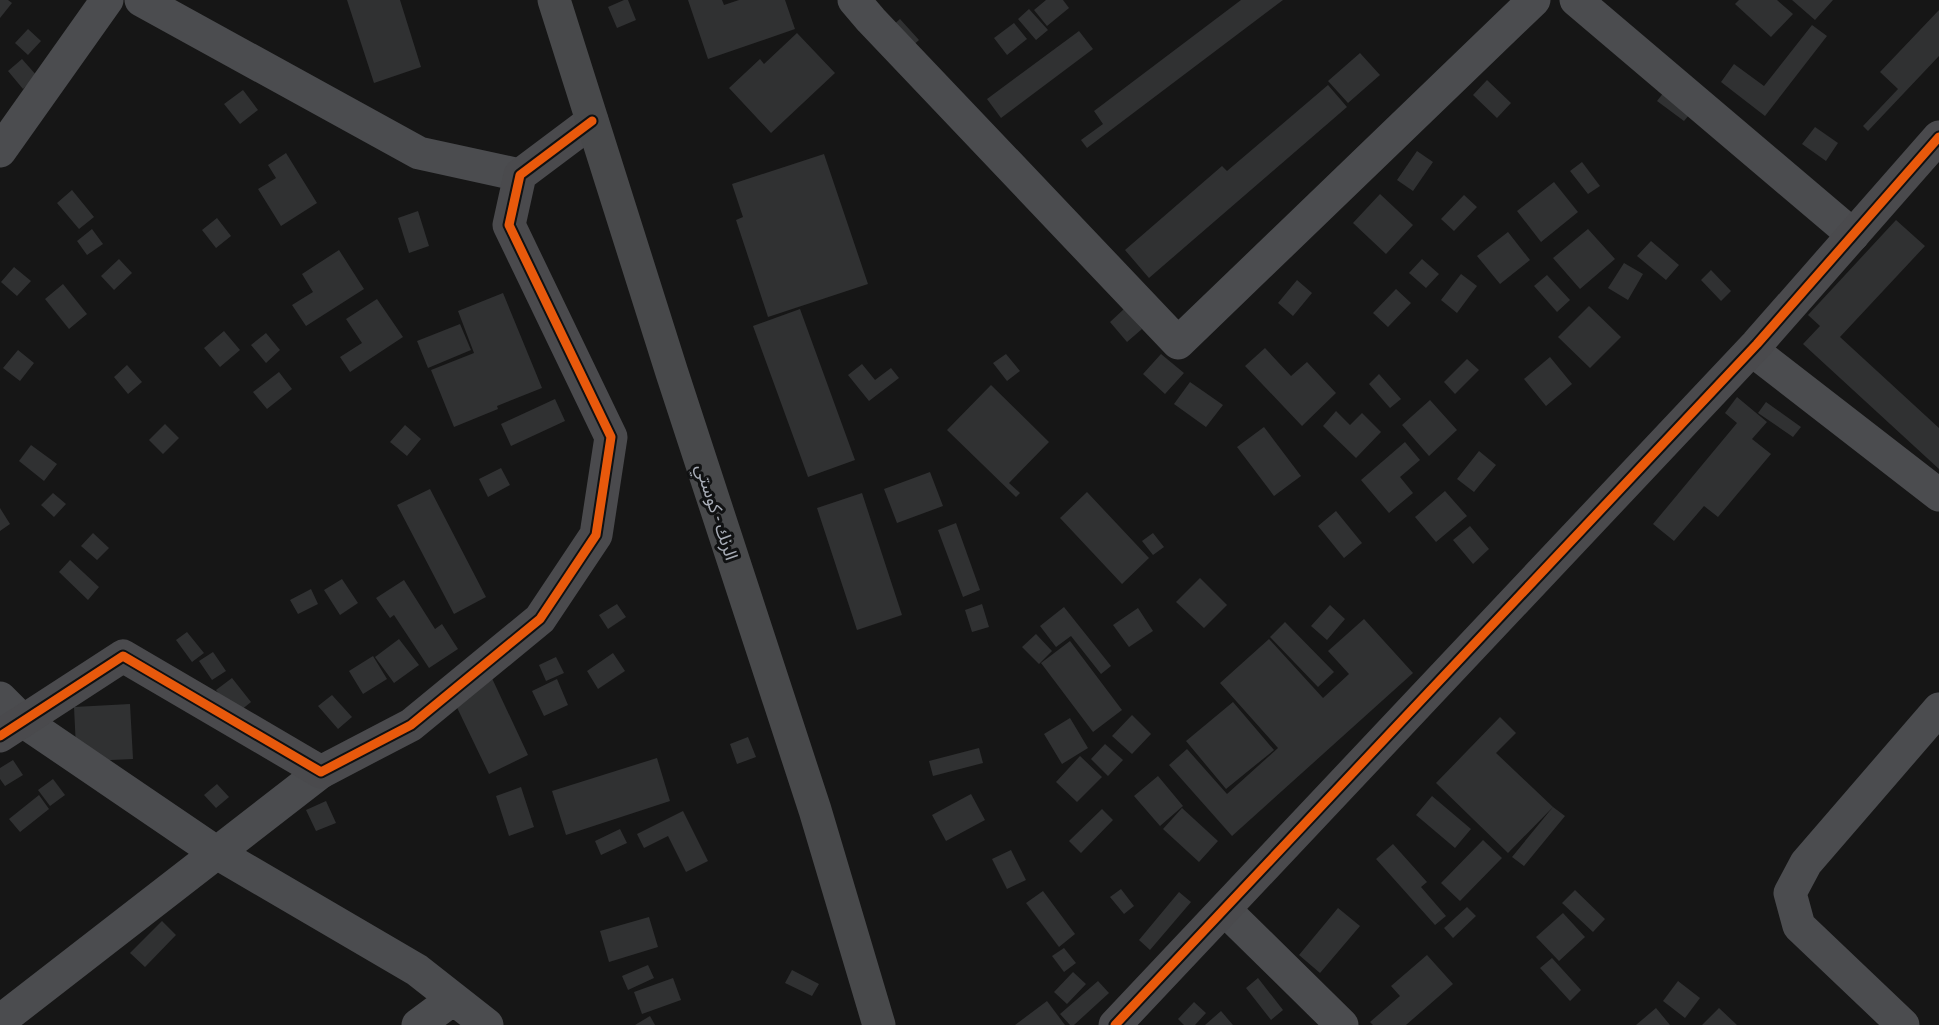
<svg xmlns="http://www.w3.org/2000/svg" width="1939" height="1025" viewBox="0 0 1939 1025" font-family="'Roboto Condensed','Noto Sans Arabic',sans-serif">
  <rect width="100%" height="100%" fill="#161616"/>
  <path fill="#303132" d="M0,0H8L12,3L0,18Z
    M347,0H400L421,67L374,83Z
    M624,0H628L636,20L617,28L608,7Z
    M688,0H722L724,5L739,0H785L795,29L708,59Z
    M1046,0H1063L1069,8L1047,26L1034,10Z
    M1241,0H1283L1087,148L1081,140L1103,124L1094,111Z
    M1739,0H1777L1793,14L1771,37L1735,4Z
    M1792,0H1833L1815,20Z
    M1029,9L1048,30L1036,40L1018,19Z
    M1939,10V56L1868,131L1863,126L1898,89L1880,72Z
    M900,19L919,40L909,49L891,27Z
    M1014,23L1027,39L1007,55L994,38Z
    M1812,25L1827,36L1765,116L1721,82L1734,64L1764,86Z
    M28,29L41,41L28,55L15,43Z
    M1079,31L1093,49L1001,118L987,99Z
    M797,33L835,73L771,133L729,88L760,59L764,64Z
    M1360,53L1380,75L1348,103L1328,81Z
    M22,59L37,76L23,89L8,71Z
    M1487,80L1511,103L1497,118L1473,95Z
    M1328,85L1347,107L1149,278L1125,250L1222,166L1227,171Z
    M1668,87L1695,108L1684,121L1657,101Z
    M243,90L258,110L240,124L224,104Z
    M1815,127L1838,143L1826,161L1802,144Z
    M1417,151L1433,162L1413,191L1397,180Z
    M286,153L317,203L281,226L258,189L276,178L268,165Z
    M824,154L868,284L768,317L736,220L743,217L732,184Z
    M1582,162L1600,186L1588,194L1570,171Z
    M1554,182L1578,212L1541,242L1517,211Z
    M72,190L94,217L79,229L57,203Z
    M1380,194L1413,225L1386,254L1353,223Z
    M1464,195L1477,207L1454,231L1441,219Z
    M418,211L429,246L409,253L398,218Z
    M217,218L231,236L216,248L202,230Z
    M1896,220L1925,246L1840,337L1939,428V469L1803,344L1820,326L1808,315Z
    M92,229L103,244L87,255L77,241Z
    M1588,229L1615,259L1580,289L1553,258Z
    M1508,232L1530,260L1500,284L1477,256Z
    M1651,241L1679,265L1666,280L1637,256Z
    M339,250L364,289L306,326L292,305L313,292L302,274Z
    M119,259L132,273L114,290L101,276Z
    M1422,259L1439,274L1426,288L1409,273Z
    M1624,263L1643,274L1628,300L1608,288Z
    M14,267L31,281L17,296L1,282Z
    M1711,270L1731,291L1721,301L1701,280Z
    M1461,274L1477,286L1457,313L1441,300Z
    M1547,275L1570,300L1557,312L1534,286Z
    M1297,280L1312,293L1293,316L1278,303Z
    M63,284L87,314L69,329L45,299Z
    M1396,289L1411,303L1388,327L1373,313Z
    M503,293L542,388L497,406L498,409L454,427L431,370L474,353L458,311Z
    M377,299L403,337L350,372L340,357L362,343L346,319Z
    M1589,306L1621,337L1590,368L1558,337Z
    M800,309L855,460L808,477L753,326Z
    M1124,309L1142,329L1127,342L1110,322Z
    M460,324L471,350L428,368L417,341Z
    M224,331L240,350L220,367L204,348Z
    M266,333L280,350L266,363L251,345Z
    M1265,348L1291,376L1307,362L1336,393L1302,426L1245,366Z
    M18,350L34,363L20,381L3,368Z
    M1006,354L1020,371L1007,381L993,363Z
    M1161,354L1184,373L1165,394L1143,374Z
    M1550,357L1572,384L1546,406L1524,379Z
    M1467,359L1479,370L1455,394L1444,382Z
    M862,364L875,380L891,368L899,378L869,401L848,375Z
    M127,365L142,382L128,394L114,377Z
    M279,372L292,389L267,409L253,392Z
    M1379,374L1401,399L1390,408L1369,384Z
    M1190,382L1223,405L1206,427L1174,404Z
    M991,385L1049,442L1009,483L1020,493L1016,497L947,430Z
    M1737,397L1767,422L1752,439L1771,454L1718,517L1704,506L1674,541L1653,524L1737,423L1725,413Z
    M555,399L565,421L511,446L501,424Z
    M1430,400L1457,430L1429,456L1402,425Z
    M1766,402L1801,427L1793,437L1758,413Z
    M1336,411L1350,425L1362,413L1381,432L1356,458L1323,426Z
    M165,424L179,438L163,454L149,440Z
    M405,425L421,439L407,456L390,442Z
    M1264,427L1301,476L1274,496L1237,447Z
    M1405,442L1420,460L1400,477L1413,493L1389,513L1361,480Z
    M31,445L57,464L44,481L19,461Z
    M1479,451L1496,465L1474,492L1457,479Z
    M501,468L510,485L488,497L479,479Z
    M930,472L943,506L897,523L884,489Z
    M430,489L486,597L454,614L397,505Z
    M1445,491L1467,516L1436,542L1415,517Z
    M1087,492L1149,558L1122,584L1060,518Z
    M53,493L66,504L54,517L41,505Z
    M862,493L902,615L857,630L817,508Z
    M0,508L10,524L0,531Z
    M1336,511L1362,543L1344,558L1318,526Z
    M956,523L980,590L963,597L938,530Z
    M1470,526L1489,549L1473,564L1453,540Z
    M93,533L109,548L97,560L81,546Z
    M1153,533L1164,547L1153,555L1142,541Z
    M70,560L99,587L88,600L59,572Z
    M1200,578L1227,605L1204,628L1176,602Z
    M342,579L358,603L340,615L324,590Z
    M404,580L435,629L442,624L458,649L429,668L394,615L390,618L376,598Z
    M311,589L318,604L298,614L290,600Z
    M617,604L626,617L608,629L599,615Z
    M982,604L989,627L972,632L965,610Z
    M1330,605L1345,619L1327,640L1311,626Z
    M1064,607L1111,666L1101,674L1071,636L1056,647L1040,626Z
    M1138,608L1153,631L1129,647L1113,625Z
    M1364,619L1413,673L1232,836L1169,765L1187,749L1227,794L1278,748L1220,683L1269,639L1323,698L1349,674L1328,651Z
    M1285,622L1334,672L1318,687L1270,637Z
    M187,632L204,653L192,662L176,640Z
    M1036,634L1052,651L1039,664L1022,647Z
    M399,639L419,665L394,683L375,657Z
    M1070,641L1122,710L1093,732L1041,663Z
    M213,652L226,671L212,680L199,661Z
    M613,653L625,671L598,689L587,671Z
    M373,656L387,679L363,694L349,671Z
    M556,657L564,673L546,681L539,665Z
    M490,674L528,755L489,774L450,693Z
    M232,678L251,702L235,715L216,690Z
    M557,679L568,705L544,716L532,691Z
    M332,695L352,717L338,729L318,706Z
    M1233,702L1274,750L1226,789L1186,741Z
    M130,704L133,759L89,761L76,748L74,707Z
    M1132,715L1151,734L1132,754L1112,736Z
    M1500,717L1516,733L1496,753L1553,807L1508,853L1436,783Z
    M1070,718L1088,748L1062,764L1044,734Z
    M748,737L756,757L737,764L730,744Z
    M1105,744L1123,760L1108,776L1091,759Z
    M979,748L983,763L933,776L929,761Z
    M1080,756L1102,777L1077,802L1056,782Z
    M657,758L670,801L566,835L552,791Z
    M13,760L23,775L5,786L0,779V768Z
    M1158,776L1183,806L1160,826L1134,796Z
    M53,779L65,795L50,806L38,790Z
    M217,784L229,797L216,808L204,795Z
    M521,787L534,827L509,836L496,796Z
    M971,794L985,820L946,841L932,815Z
    M39,795L49,809L20,832L9,819Z
    M1432,796L1471,829L1455,848L1416,815Z
    M326,801L336,823L316,831L306,810Z
    M1553,807L1565,816L1524,866L1512,857Z
    M1182,808L1218,841L1199,862L1163,829Z
    M1102,809L1113,820L1081,853L1069,841Z
    M683,811L708,861L686,872L668,836L644,848L637,834Z
    M620,829L627,843L601,855L595,841Z
    M1483,840L1502,858L1460,901L1441,883Z
    M1393,844L1427,882L1421,887L1446,916L1435,925L1376,859Z
    M1011,850L1026,880L1007,889L992,859Z
    M1121,889L1134,906L1124,914L1110,897Z
    M1575,890L1605,919L1593,932L1562,903Z
    M1043,891L1075,934L1059,947L1026,903Z
    M1179,892L1191,902L1150,950L1139,940Z
    M1467,907L1476,916L1453,938L1444,928Z
    M1338,908L1360,926L1320,973L1299,955Z
    M1563,913L1585,937L1559,961L1536,937Z
    M649,917L658,947L609,962L600,931Z
    M162,921L176,935L145,967L130,953Z
    M1064,948L1076,963L1064,972L1052,956Z
    M1427,955L1453,984L1406,1025H1373L1370,1022L1400,996L1391,986Z
    M1552,958L1581,990L1570,1001L1540,968Z
    M648,965L654,978L628,990L622,976Z
    M792,970L819,984L812,996L785,983Z
    M1073,972L1086,984L1067,1004L1054,992Z
    M673,978L681,1000L642,1014L634,992Z
    M1258,978L1283,1010L1271,1020L1246,988Z
    M1098,981L1109,993L1074,1025H1070L1060,1014Z
    M1678,981L1700,998L1685,1018L1663,1001Z
    M1047,1001L1065,1025H1015Z
    M1194,1002L1206,1013L1195,1025H1184L1178,1019Z
    M1656,1008L1670,1025H1636Z
    M1719,1008L1737,1025H1702Z
    M1221,1011L1233,1025H1205Z
    M650,1016L655,1025H635Z"/>
  <g fill="none" stroke-linecap="round" stroke-linejoin="round">
    <path stroke="#4b4c4f" stroke-width="33" d="M141,0L419,153L520,175
      M854,0L871,20L1178,343L1534,0
      M1576,0L1853,235
      M0,151L107,0
      M1752,350L1939,495
      M0,698L23,721L217,853L417,970L487,1025
      M1225,910L1342,1025
      M0,1021L321,772
      M418,1025L453,999
      M1903,1025L1799,926L1790,893L1806,863L1939,709"/>
    <path stroke="#4a4a4d" stroke-width="33" d="M0,736L123,656L321,772L411,725L540,619L596,535L611,437L509,225L520,175L592,121
      M1115,1025L1757,344L1939,137"/>
    <path stroke="#48494b" stroke-width="33" d="M554,0L672,373L815,810L879,1025"/>
    <defs>
      <path id="cycleway" d="M0,736L123,656L321,772L411,725L540,619L596,535L611,437L509,225L520,175L592,121
        M1115,1025L1757,344L1939,137"/>
    </defs>
    <use href="#cycleway" stroke="#101112" stroke-width="13"/>
    <use href="#cycleway" stroke="#e8590c" stroke-width="9"/>
  </g>
  <g text-anchor="middle" dominant-baseline="central" stroke-width="6" stroke-linejoin="round" paint-order="stroke">
    <g font-size="18" fill="#a8adb7" stroke="#101112">
      <text transform="translate(717 512) rotate(72)">الرنك - كوستي</text>
    </g>
  </g>
</svg>
